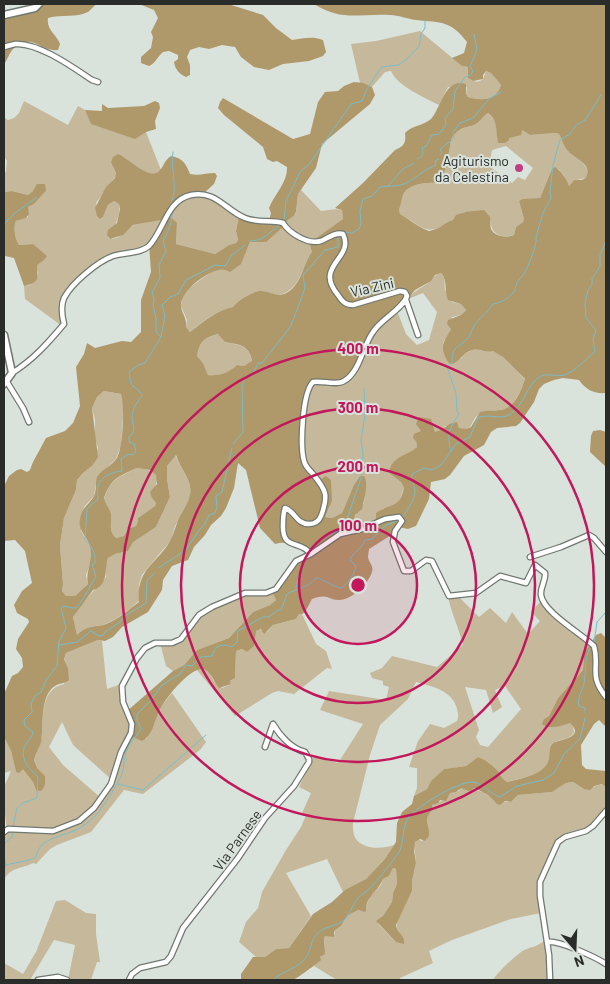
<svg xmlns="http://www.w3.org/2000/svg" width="610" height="984" viewBox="0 0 610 984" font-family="Barlow,sans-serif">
  <rect width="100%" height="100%" fill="#dae3db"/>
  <path fill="#c6b89b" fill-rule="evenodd" d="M420,31L462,66L468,67V78C473,82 478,83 483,79L486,71L491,73L501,85C496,101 481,101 468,97L466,94L467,87H448L439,105C425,98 397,86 391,71L385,72L372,87L360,83L351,44L376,41Z
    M24,101L68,125L78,106L85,110L92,124L146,132L161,170L155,174L113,167C115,171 116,172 116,175C115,178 99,199 96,203L100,219L103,217L108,205L114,201L119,204C121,217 114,227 108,238C118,241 124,233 131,227C136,223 144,224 150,221C158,217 165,211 173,206C203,186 213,199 239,216L236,231L238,240L236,243L229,245L215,254L176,244L177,223L141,250L105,260L82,278L65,295L62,326L25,299L24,286L30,285L38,274L36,265L42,260L36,247L33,244L19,245C15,239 13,227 16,221L28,217V207L34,204L46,191H33L28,195L12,191L4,192V173L6,172L7,161L4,156V117L8,120L14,118L19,113Z
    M488,113C496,118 498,132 497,141L515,136L522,130L530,135L555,133L559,134C561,138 562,142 565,145C572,154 608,179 574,180L569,186L563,174L558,169H552L540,198L519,201L524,219L523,222L516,227L514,235C503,239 490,234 491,221L476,211C471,213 466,211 461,213C457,214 455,219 452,221C425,237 425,228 400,214L399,209C402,204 401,198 404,193C409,184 427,182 436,183L444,176C445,167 447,161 449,152C452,141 448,137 461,129C466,126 471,127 476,124C481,121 483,116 488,113ZM506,146L533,168L525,180L518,177L512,183L489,166L492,150Z
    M301,190L321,211C329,210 335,208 342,210L343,219L309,243L312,252C302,265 303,281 288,291C278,299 270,291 259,291C252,292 237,301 233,307C217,310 202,322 190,332L186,327L187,320L181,306L182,297L188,289L212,271L241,263L250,242L283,227L288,220L294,216L296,213L298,194Z
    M441,273C446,279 444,282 445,290C446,294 450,298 452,302L461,304L466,310L461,315L452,317L451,329L443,343L461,359C469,345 492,347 503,357C510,364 518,372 525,380C520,392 514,410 498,410C490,411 487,410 479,414C473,418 473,425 467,430L459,428L458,425L445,426L441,431L435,433L433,424L421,431L416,441L417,447C407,456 391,457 389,473L401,482L404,488L398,504L382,509L376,513L375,523L352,531L355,516L364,503L365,493L353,487L342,513L332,518L325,517L330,506L324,478L318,481L306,468L302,413L306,387L365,344L396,308L406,334L417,345L429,340L437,312L423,293L408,299C415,290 420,289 428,283C433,279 434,275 441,273Z
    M219,334L225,342C240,346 249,344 252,362L244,366L237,365C228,373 220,376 208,375L203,363L197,356C200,341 204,338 219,334Z
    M104,391L121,394L124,402L121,445L116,459L97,478L94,496L84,507L81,531L90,546L92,556L90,565L86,575L88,584L75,596H66L62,591L63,584L60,545L64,518L76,490L77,480L83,473L92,466L98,448L95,439V420L92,408L97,397Z
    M175,455L188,480L190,487V498L175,526L171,540L142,575L139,584V601C128,610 118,619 105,624C93,628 88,624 77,635L73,617L81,605L106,577L105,567L108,558L115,554L128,551L132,542L156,527L170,497L167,479V466Z
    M137,468C165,472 157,477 152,498L156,503L155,506L138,518V521L136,526L128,529L124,536L116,538C108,531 112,523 111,514C110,508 105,504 104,499C112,477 118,478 137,468Z
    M272,592L276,600L270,605L253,612L229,638L197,650L184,665L173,671L166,666L160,643H175L201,614L244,594Z
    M448,596L459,597L479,617L490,608L506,623L512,612L528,634L540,621L531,612L541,601L590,643L584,653L583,670L558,698L549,716L544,719L564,725L570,723L573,726L574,733C567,741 560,738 553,743C547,747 551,756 549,762C543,775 519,779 506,782C501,779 500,773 496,769C491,764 484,759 478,757L466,766L444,769L431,781L427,789L414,796L417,788V768L409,767L418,741L430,724L444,728L457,721C459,716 458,714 457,709C453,691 432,686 416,682L408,699L380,725L370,755L353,823C353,828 353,835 356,839C364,850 382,849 394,845L384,860L366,879L343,892L327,859L286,873L311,916L289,948L276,949L265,957H256L239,942L246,922L258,908L262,892L286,850L301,827L306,815L302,813L311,793L299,787L314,756L338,763L363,724L320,710L329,691L386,700L389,687L383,685V681L372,678L370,673L382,668L392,656L437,667L463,645C459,628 451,613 448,596ZM505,686L521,709L488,747L480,745L476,737L479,730L465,687L486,690L493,713L502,707L495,690Z
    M299,614H302L316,644L326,651L332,669L327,668L294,694L278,691L272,693L235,716L197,670L199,668L208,670L214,681L222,688L231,684L230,681L235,678L236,651L242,649L247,652L253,646L254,634L258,629L267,632L273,625L296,619Z
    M98,640L102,641L107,689L124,683V705L146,740L155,722L159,709L172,693L206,742L200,750L143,794L124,790L91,832L57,845L50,849L36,864L33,863C22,869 10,867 4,880V833L7,830L5,814L4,813V787L11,771L4,773V737L11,751L16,772L23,768L33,782L36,790C36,784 39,776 38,770C38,766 35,763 34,759C34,754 39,750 40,745C46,725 36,690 64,684L68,668L64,658L66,653ZM62,722L73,745L112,780L101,798L63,765L49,747Z
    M573,782L584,789L603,784L606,787V813L594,825L561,840L540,878L541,913L511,919L452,940L429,951L433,963L400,978V980H337L314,966C321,958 326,949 324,939L325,936L335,934L334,931L341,926L347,916L358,910L364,912L370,896L381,885L383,879L389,876L393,868L396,869L397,884L393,893L392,902L378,924L396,942L400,933L397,928V922L412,891V881L416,863L414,845L417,839L422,841L429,836L426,821L432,805L443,800L450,793L459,791L460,788C475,789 485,790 495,802H511L518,795L552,792L566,783Z
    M65,900L86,913L96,914V934L100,962H97L91,980H68L75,945L54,940L30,980H4V963L23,974L36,952L56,901Z
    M546,939L548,980H493C497,973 514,957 521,952C530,946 537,948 546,939Z"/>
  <path fill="#af986a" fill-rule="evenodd" d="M35,4H97C93,6 92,9 88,12C76,18 62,14 48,18C46,30 57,35 60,44L58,50C40,52 32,31 13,49C9,54 8,58 5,63L4,15L29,8Z
    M139,4H228L263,15L276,28L292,40C303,38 313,36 323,40L326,52L323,56L309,61L283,64L269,70L254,67L241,57L235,47L222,45L209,49L199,47L190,50L187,57L190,65V75L186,77C179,74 175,69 174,62L178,59V55L169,51L163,52C157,57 156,63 149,66L141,63V57L151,48L153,37L151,32L158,18L154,10Z
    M314,4H606V393C594,394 586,390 579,380L563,378L554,380L544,384L539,389L534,402L520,423L516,426L497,428L491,432L484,445L464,456L450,475L445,479L431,482L429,499L416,526L408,529L398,527L393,534L369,549C369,550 368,556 368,557C369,563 374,566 372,572C368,584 352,600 339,600C327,600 329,593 312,599L305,612L302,614H299L296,619L273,625L264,634L261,629L256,631L254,646L247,652L242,649L236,651L235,678L230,681L231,684L219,688C215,683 211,673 206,670C193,662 164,700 159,711C155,720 152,737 142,741L130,736L132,728L126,712L173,671L184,665L197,650L229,638L253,612L270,605L276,600L272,592L293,564L310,554C300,546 288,540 275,544L260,528L246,470L238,463L234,488L226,508L221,516L211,525L205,535L194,547L188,560L172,566L163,580L162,590L148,612L122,627L113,637L105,641L98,640L66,653L64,659L68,668L69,680C64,684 60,683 55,686C39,696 44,727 41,742C40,748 35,753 34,760L38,769L45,776C45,782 46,786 41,791L36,790L33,782L23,769L19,773L16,772L11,751L4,737V694L12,676L18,673L23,667L22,658L16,649L18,639L29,622L28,619L17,613L14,605L22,591L32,583L25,551L15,540L4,541V486L9,476L17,470L21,469L27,472L30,470L33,462L46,438L65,431L73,423L80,406L76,367L84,354L87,343L95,348L122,341L131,342L141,332V300L151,272L149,244L166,219L133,225L123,235L110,239L107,235L108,230L117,223L120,209L119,204L114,201L108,205L103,217L100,219L97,216L95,208L106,187L115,178L116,173L111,162L113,157L118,154C128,158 150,181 159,171C165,165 163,162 171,156C183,158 186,164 190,174C199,176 206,173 215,173L217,176L214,184L203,194C187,195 174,204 167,218H172L177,223L176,244L215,254L229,245L236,243L238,240L236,231L239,216L269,221L271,213L269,208C274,195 288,182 287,167L277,161L273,162L267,159L263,147L224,115L218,108L220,102L223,98L293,139L310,134L318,102L325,92L338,91L344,86L354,82L363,83L372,87L375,95L370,104L322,144L316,168L298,194L296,212L294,216L288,220L283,227L266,242H250L241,264L230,272C226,270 223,269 219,270C206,272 181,291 181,305C181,313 187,317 186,327L190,332C203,322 217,310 233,307C237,301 252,292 259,291C270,290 278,299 288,292C303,282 302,265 312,252L309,243L343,219L342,210L335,208L363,183L395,150C405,146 406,142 405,133C412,125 423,126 431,119C441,108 445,77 466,84V94L468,97C481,101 496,101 501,85L491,73L486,71L483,75V79L473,81L468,78V67L462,66L452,58L464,53L467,42C450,20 442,23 416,20C407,19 399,15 390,15C360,13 342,22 314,4ZM488,113C498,119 496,134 498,143H505L509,140V138L521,135L522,130L530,135L555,133L559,134C562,140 564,147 569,152C575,158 591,164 587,175C585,181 580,180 574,180L569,186C566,178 562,172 555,167L552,169L540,198L523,199L519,201L524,219L523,222L516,227L514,235C507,238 495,237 491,229C490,226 491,220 490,217L484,210C475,211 464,211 456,215L453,220C443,223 441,229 429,231C419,228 409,219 400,214L399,209C402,204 401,198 404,193C409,184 427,182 436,183L444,176C445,167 447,161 449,152C452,141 448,138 461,129C466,126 471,127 476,124C481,121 483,116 488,113ZM441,273C448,280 444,291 448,300L461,304L466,310L461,315L448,320L447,324L451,329C443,343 439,348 449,363L452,364C461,361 463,352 473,350C480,348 485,353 493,351L503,357L525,379C521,391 515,408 500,410C493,411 487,410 480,412L471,427L467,429L459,428L457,422C447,423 443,431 435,432L431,419L419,417L416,424L421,431L414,434L413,438L416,441L417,447C407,456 391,456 389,473L401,482L404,488C399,510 391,502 376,513L375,523L352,531L355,515L362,509C364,500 369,483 364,476H360L353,487L342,513L332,518L325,517L332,501L331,480L326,476L318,481L303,462L302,413L306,387L313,381H342L346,377L358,361L375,326L408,299L415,290L431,281L435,275ZM218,334L225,342C239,345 249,344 252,361L244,366L237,365C228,373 220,376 208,375L203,363L197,356C200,341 204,338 218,334ZM104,391L121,394C125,405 123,448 117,458C112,466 102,469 97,477C95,483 97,490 94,496C89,505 82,507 80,519C77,530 88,537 90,547C94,560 85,571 88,584L75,596H66L62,591L63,584L60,545L64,518L76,490L77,480L83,473L92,466L98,457L92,408L97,397ZM176,455C179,465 189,478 190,487C192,498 185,507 180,516C176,524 174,534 170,541C156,565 136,569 139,602C128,610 119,619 106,624C94,628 88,624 77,635L73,617L93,590C109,585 104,570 108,558L115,554L128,551L133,542L156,527L170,497L167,479V466ZM137,468L150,470L156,475L157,484L150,492L152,498L156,503L155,506L138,518V521L136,526L128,529L124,536L116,538C108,531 112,523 111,514C110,508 105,504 104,498C112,477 118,477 137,468Z
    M155,101L159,103L160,108L155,121L156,129L146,132L135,139L91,124L85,110L102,111V104L108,108L144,106Z
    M37,184H45L46,191L34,204L28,207L29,214L26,218L16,221C13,227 15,239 19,245L33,244L47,256L44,260L37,265C37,278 41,282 24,286L14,258L5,256L4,253V192L12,191L28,195L33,191Z
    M600,430L606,432V467L590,452L591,436L593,431Z
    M601,633L606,638V727L599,720L594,724L581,745L582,765L586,769L606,771V787L602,784L594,786L590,790L584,789L573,782L566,783L552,792L518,795L511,802L505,801L500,805L497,804L488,795L475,788L469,791L461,788L456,792L450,793L446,801L440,800L438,803L432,805V810C422,822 430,824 429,836L425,841L420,839L415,842L414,851L416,863L412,881V891L396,925C397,933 406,936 404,944L396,942L376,921L383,916L392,902L393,893L397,884L396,869L393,868L389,876L383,879C379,890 365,897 366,911L364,912L358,910L347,916L341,926L334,931V937L325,936L324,939L325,954L320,957L321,960C318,963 296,979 293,980C284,983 252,980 241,980V974L253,957H265L276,949L289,948L313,914L332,902L345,890L366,879L384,860L396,842L397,823L402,812L412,804L414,796L427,789L431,781L444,769L466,766L478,757C484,759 491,764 496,769C500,773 501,779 507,782C519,779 543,775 548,762C551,756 547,748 553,743C559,739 586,738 570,723C562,726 549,730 542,724L544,719L549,716L558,698L583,670L584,653L596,635Z"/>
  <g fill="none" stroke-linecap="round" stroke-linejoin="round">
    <path stroke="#7bbdc7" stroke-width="1" d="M441,155L442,152L440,150C444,144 450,143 454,138L453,132L460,123L473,118L489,99L501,92
      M417,159C423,156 424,154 422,148L426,146L432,135L439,134L446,125L445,118L453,109L455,91L465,77L471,75L473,71L470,66L477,50L474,34
      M388,186C411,188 417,172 436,165L435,161L439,159
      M172,200C178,189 170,166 173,152
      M284,220L286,201L300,172L310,163L351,104L362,101L367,89L378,72L382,67L398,65L406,60L419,46L421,34L425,28V20
      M4,224L15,213L37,197
      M343,232L352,233L359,229L361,224L360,211L363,199L372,196L380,187L388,186L403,169L414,163
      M250,241C262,241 270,233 279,225
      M161,337L165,316L162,305L170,297L178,294L186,280L215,265L225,266L232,255L245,245
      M233,444L243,432L242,386L246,376H252L258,363H262L291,326L305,288L303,275L325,250L338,247V235
      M451,451C446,435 450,427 459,414L457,411L456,393L447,367L452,362C452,345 458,349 468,338C471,335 471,331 473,328C478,318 488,313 493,304C500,303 508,299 513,293C516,290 515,287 517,283C519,279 522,277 524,274C528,267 538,243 536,237L543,213L551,198L550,192L553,165L560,140L570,134L576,125L585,120L601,95
      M403,517C407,510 416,498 415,490C414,484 411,480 412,474L424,468L432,470L441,465L456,444L470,437L478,418C488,413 499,420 509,415C524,407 526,384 541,376C549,373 557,377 564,375C575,372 586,358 595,352L593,339L596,330L586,318L585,303L588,290L592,285V279L600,266V255L606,241
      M311,549L324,537L344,528L361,478L363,454L361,440L365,415L364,389
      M158,568L186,550L199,530L204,525L209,515L215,513L217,507L216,496L222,492L232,448
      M296,588L301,567
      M594,643L597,622L606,612
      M59,645L77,642L91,631L99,636L103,635L105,632L120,622L125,616L146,603L147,580L155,573
      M585,713V708L579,706C577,698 581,694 583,687C587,675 583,657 591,647
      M118,784L143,790L206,735
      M13,826L17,808L23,803L37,798L38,777C29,769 19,758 25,746C28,740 32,738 33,732L25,726L24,720L32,712L31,703L35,696L41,692L46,680L57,666L59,641L66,628L61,609L63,606C67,606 72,609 75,608C81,606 91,583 96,577L92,565L95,563C96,553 92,547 85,539L87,509L98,499C98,495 97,490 98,486C100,477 114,471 122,471L121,459L128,454L133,455L136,451L134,444L129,442V437L133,433L134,427C129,416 134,405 142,396L141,393L131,384L129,372L138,365L145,363L161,337L156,332V318L153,305L154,299L152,292L160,278L159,265L166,251L163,241C168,232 173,222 172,211
      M4,844L12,837L13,833
      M4,855L6,865L4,870
      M6,865C17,862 26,862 36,857C39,837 63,837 78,829C83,826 88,822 93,818C99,814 120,781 122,774C125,765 123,756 128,748C131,741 137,736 141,729L137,720V714L150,701L162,685L180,674L186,665L192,666L201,657L212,656C215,645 222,643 232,647L237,642L238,631L263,617H269L278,610H281L287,594C298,588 307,588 316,578C326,580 333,587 342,588C349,580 354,576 356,566L350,560C354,550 360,552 365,540L372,539L385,526L398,520
      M273,980C281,972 294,969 302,962C312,953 309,944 316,935C324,926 335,927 343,921C350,915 351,908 356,901C358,897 363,894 367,891C378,880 390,865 399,852C404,843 402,832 406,822C411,809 458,781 473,782C484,784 490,794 500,797L517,786L543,780L554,773L564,754L580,739L585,718"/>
    <defs>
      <path id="street" d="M4,47C7,46 11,45 15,44C38,42 74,68 92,80L98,82
        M406,300L418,335
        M12,373C33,360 48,343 64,324C62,316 61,305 64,298C72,283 97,262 113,256C124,252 140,254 149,246C164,230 167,200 191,195C216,190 225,210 245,218C257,223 271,220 283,223C289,233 308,245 321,241C328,238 335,232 343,234C355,259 313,265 338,295C342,301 345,305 353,305L400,291L405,292L407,296C403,309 381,319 373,332C363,345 360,372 344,381C336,386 322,380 313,382C302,393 300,446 304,461C305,466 309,470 313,474C326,490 329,495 321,516C319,521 315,524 309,524C296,524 295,511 285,508C283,514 283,519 283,525C282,551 300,539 311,554
        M7,382L23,408L29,422
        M530,557L561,547L589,535L594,538L606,552
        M4,832L8,829L53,831L79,821L94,808L111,784L121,752L131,733L132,724L123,702L122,686L137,658L145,648L155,643H172L181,639L199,615L212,607L245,593H266L276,589L296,561L311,554L340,534L362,529L385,519L399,517L402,521L395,531L393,542L404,571H411L426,560L432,561L449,596L476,593L500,576L526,583L535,565L545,573C546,581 540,587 541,595C543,612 582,634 594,646C600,667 588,675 606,697
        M547,942C559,940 595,957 606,964
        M38,980L58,977L67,980
        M129,980L132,974L140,968L166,962L171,956L183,928L238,858L265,818L294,786L309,762V759L305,752C292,749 280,736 273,724L265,747
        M550,980L549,955L540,896V882L558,842L565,837L586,831L593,826L606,811"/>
      <path id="secondary" d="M4,15L35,8L39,4
        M4,335L12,373L4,384"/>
    </defs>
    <use href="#street" stroke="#707870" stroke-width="7"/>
    <use href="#secondary" stroke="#707870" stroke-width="9"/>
    <use href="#street" stroke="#fff" stroke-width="4.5"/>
    <use href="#secondary" stroke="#fff" stroke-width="6"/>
  </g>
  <circle cx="358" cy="585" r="59" fill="#c2185b" fill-opacity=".12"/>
  <g fill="none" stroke="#c2185b" stroke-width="2.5">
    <circle cx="358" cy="585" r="59"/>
    <circle cx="358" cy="585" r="118"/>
    <circle cx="358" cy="585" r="177"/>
    <circle cx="358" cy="585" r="236"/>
  </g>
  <circle fill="#c13e84" stroke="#dae3db" stroke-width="2" cx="519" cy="168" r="5"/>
  <g text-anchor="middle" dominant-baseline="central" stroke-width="4" stroke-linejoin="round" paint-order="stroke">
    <g font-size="14" fill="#292c29" stroke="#dae3db" text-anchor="end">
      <text x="509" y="160">Agiturismo<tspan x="509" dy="16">da Celestina</tspan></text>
    </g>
    <g font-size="14" fill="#292c29" stroke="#dae3db">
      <text transform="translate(372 287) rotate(-13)">Via Zini</text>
      <text transform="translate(237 840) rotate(-54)">Via Parnese</text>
    </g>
  </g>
  <circle cx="358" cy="585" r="8" fill="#c2185b" stroke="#dae3db" stroke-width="2.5"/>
  <g font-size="15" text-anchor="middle" font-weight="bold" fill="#c2185b" stroke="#dae3db" stroke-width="4" stroke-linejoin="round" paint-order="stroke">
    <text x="358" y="354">400 m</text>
    <text x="358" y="413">300 m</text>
    <text x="358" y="472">200 m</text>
    <text x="358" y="531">100 m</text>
  </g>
  <rect width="610" height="984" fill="none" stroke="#292c29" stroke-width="10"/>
  <g transform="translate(575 949) rotate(161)" stroke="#dae3db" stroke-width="4" paint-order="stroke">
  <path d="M0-4L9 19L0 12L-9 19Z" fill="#292c29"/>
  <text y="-8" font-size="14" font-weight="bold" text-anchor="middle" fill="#292c29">N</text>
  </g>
</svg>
